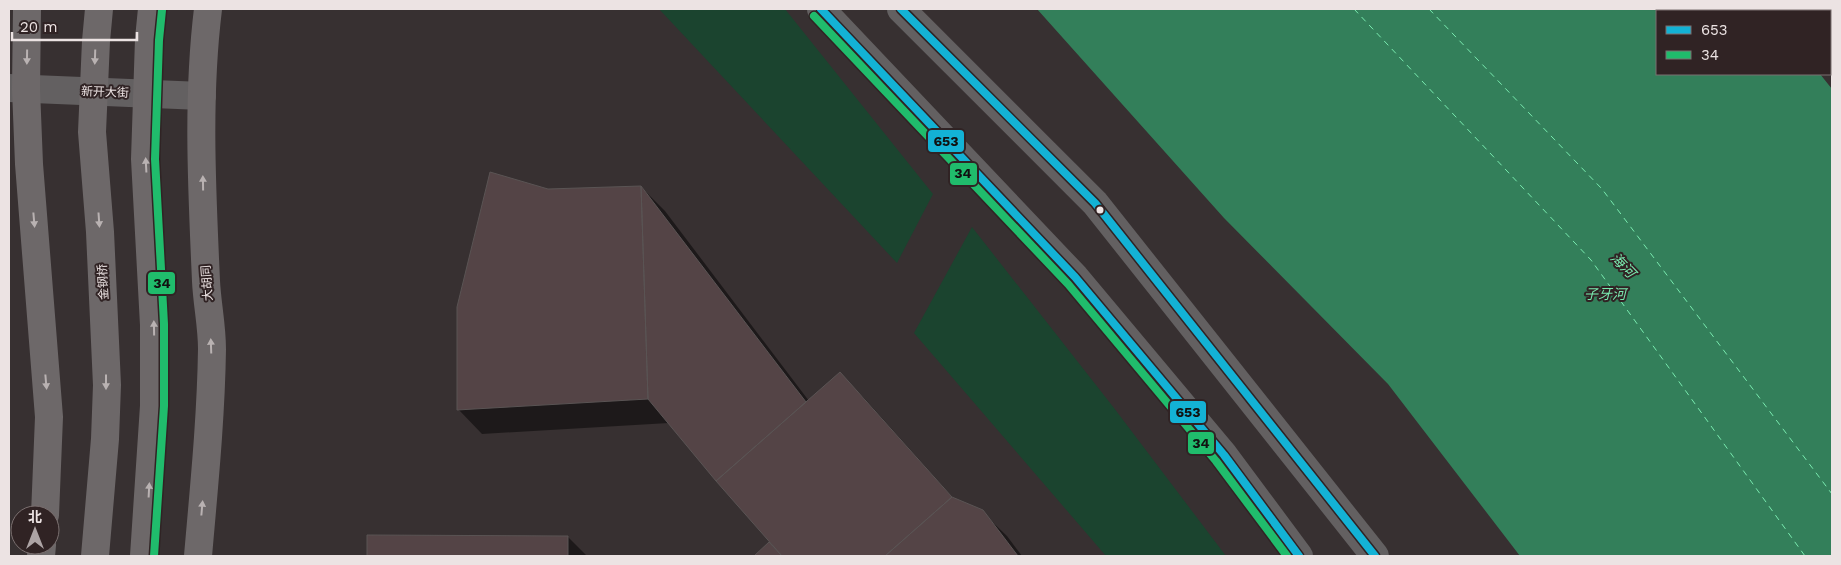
<svg xmlns="http://www.w3.org/2000/svg" width="1841" height="565" viewBox="0 0 1841 565" font-family="'Work Sans','Noto Sans SC',sans-serif">
  <rect width="100%" height="100%" fill="#373031"/>
  <path fill="#1b442f" d="M659,9H785L933,194L897,263Z
    M972,227L1114,408L1226,556H1106L914,333Z"/>
  <path fill="#337f5a" d="M1037,9H1762L1765,11H1657V74H1820L1832,89V556H1520L1388,384L1224,218Z"/>
  <path fill="#0007" d="M641,187L665,211L809,401L840,374L864,398L955,500L982,512L1007,536L1022,556H756L771,542L669,423L482,434L458,409L548,190Z
    M369,537H568L587,556H369Z"/>
  <g fill="none" stroke-linecap="round" stroke-linejoin="round">
    <path stroke="#79eaaf" stroke-width="1" stroke-dasharray="6 5" stroke-linecap="butt" d="M1354,9L1591,260L1805,556
      M1429,9L1602,189L1832,494"/>
  </g>
  <path fill="#544446" stroke="#5a5454" d="M490,172L548,189L641,186L648,399L457,410V307Z
    M641,186L806,402L716,481L648,399Z
    M840,372L952,497L885,556H782L716,481Z
    M952,497L983,510L1018,556H885Z
    M367,535L568,536V556H367Z
    M769,542L782,556H754Z"/>
  <g fill="none" stroke-linecap="round" stroke-linejoin="round">
    <path stroke="#696666" stroke-width="3" stroke-dasharray="5 2.5" stroke-linecap="butt" d="M1802,9L1804,11
      M1830,45L1832,48"/>
    <path stroke="#636061" stroke-width="28" d="M821,9L1075,277L1224,455L1299,556
      M901,9L1095,203L1375,556
      M9,88L202,96"/>
    <path stroke="#6d6869" stroke-width="28" d="M27,9L26,89L29,164L49,417L45,515
      M41,556L42,545
      M198,556C204,487 211,418 212,349C212,326 207,303 206,281C202,190 197,99 208,9"/>
    <path stroke="#6d6869" stroke-width="28" d="M95,556L105,439L107,385L100,232L92,132L96,41L99,9
      M144,556L154,406V325L145,159L149,39L152,9"/>
    <defs>
      <path id="bus-1" d="M821,9L1075,277L1224,455L1299,556
        M901,9L1095,203L1375,556"/>
      <path id="bus-2" d="M814,16L1068,284L1216,461L1287,556
        M154,556L164,406V324L155,159L159,40L162,10"/>
    </defs>
    <use href="#bus-1" stroke="#302324" stroke-width="11"/>
    <use href="#bus-2" stroke="#302324" stroke-width="11"/>
    <use href="#bus-1" stroke="#13b2d5" stroke-width="8"/>
    <use href="#bus-2" stroke="#20bc6c" stroke-width="8"/>
  </g>
  <defs><path id="oneway-solid" d="M-6-.8H1V-3.2L6.5 0L1 3.2V.8H-6Z" transform="scale(1.25)"/></defs>
  <g fill="#b9b2b2">
    <use href="#oneway-solid" transform="translate(27 57) rotate(91)"/>
    <use href="#oneway-solid" transform="translate(95 57) rotate(92)"/>
    <use href="#oneway-solid" transform="translate(146 165) rotate(-93)"/>
    <use href="#oneway-solid" transform="translate(203 183) rotate(-91)"/>
    <use href="#oneway-solid" transform="translate(34 220) rotate(85)"/>
    <use href="#oneway-solid" transform="translate(99 220) rotate(86)"/>
    <use href="#oneway-solid" transform="translate(154 328) rotate(-91)"/>
    <use href="#oneway-solid" transform="translate(211 346) rotate(-92)"/>
    <use href="#oneway-solid" transform="translate(46 382) rotate(85)"/>
    <use href="#oneway-solid" transform="translate(106 382) rotate(90)"/>
    <use href="#oneway-solid" transform="translate(149 490) rotate(-87)"/>
    <use href="#oneway-solid" transform="translate(202 508) rotate(-85)"/>
  </g>
  <circle fill="#ece3e3" stroke="#302324" stroke-width="2" cx="1100" cy="210" r="4.5"/>
  <g text-anchor="middle" dominant-baseline="central" stroke-width="4" stroke-linejoin="round" paint-order="stroke">
    <g font-size="12" fill="#ece3e3" stroke="#302324">
      <text transform="translate(105 92) rotate(2)">新开大街</text>
      <text transform="translate(103 282) rotate(-93)">金钢桥</text>
      <text transform="translate(207 283) rotate(-94)">大胡同</text>
    </g>
    <g font-size="14" font-style="italic" fill="#79eaaf" stroke="#302324">
      <text transform="translate(1623 265) rotate(46)">海河</text>
      <text x="1605" y="294">子牙河</text>
    </g>
  </g>
  <g stroke="#302324" stroke-width="2">
    <rect x="927" y="129" width="38" height="24" rx="5" fill="#13b2d5"/>
    <rect x="949" y="162" width="29" height="24" rx="5" fill="#20bc6c"/>
    <rect x="147" y="271" width="29" height="24" rx="5" fill="#20bc6c"/>
    <rect x="1169" y="400" width="38" height="24" rx="5" fill="#13b2d5"/>
    <rect x="1187" y="431" width="28" height="24" rx="5" fill="#20bc6c"/>
  </g>
  <g font-size="14" text-anchor="middle" font-weight="bold" fill="#111">
    <text x="946" y="146">653</text>
    <text x="963" y="178">34</text>
    <text x="162" y="288">34</text>
    <text x="1188" y="417">653</text>
    <text x="1201" y="448">34</text>
  </g>
  <rect width="1841" height="565" fill="none" stroke="#ece3e3" stroke-width="20"/>
  <rect x="1656" y="10" width="175" height="65" fill="#302324" stroke="#7b7070"/>
  <rect x="1666" y="26" width="25" height="8" fill="#13b2d5" stroke="#7b7070"/>
  <text x="1701" y="35" font-size="15" fill="#ece3e3">653</text>
  <rect x="1666" y="51" width="25" height="8" fill="#20bc6c" stroke="#7b7070"/>
  <text x="1701" y="60" font-size="15" fill="#ece3e3">34</text>
  <g transform="translate(35 530)"><circle r="24" fill="#302324" stroke="#7b7070"/>
  <path d="M0-4L9 19L0 12L-9 19Z" fill="#ada4a5"/>
  <text y="-8" font-size="14" font-weight="bold" text-anchor="middle" fill="#ece3e3">北</text>
  </g>
  <path d="M12 32v8h125v-8" fill="none" stroke="#ece3e3" stroke-width="2.5"/>
  <text x="20" y="32" font-size="15" fill="#ece3e3" stroke="#302324" stroke-width="4" paint-order="stroke">20 m</text>
</svg>
